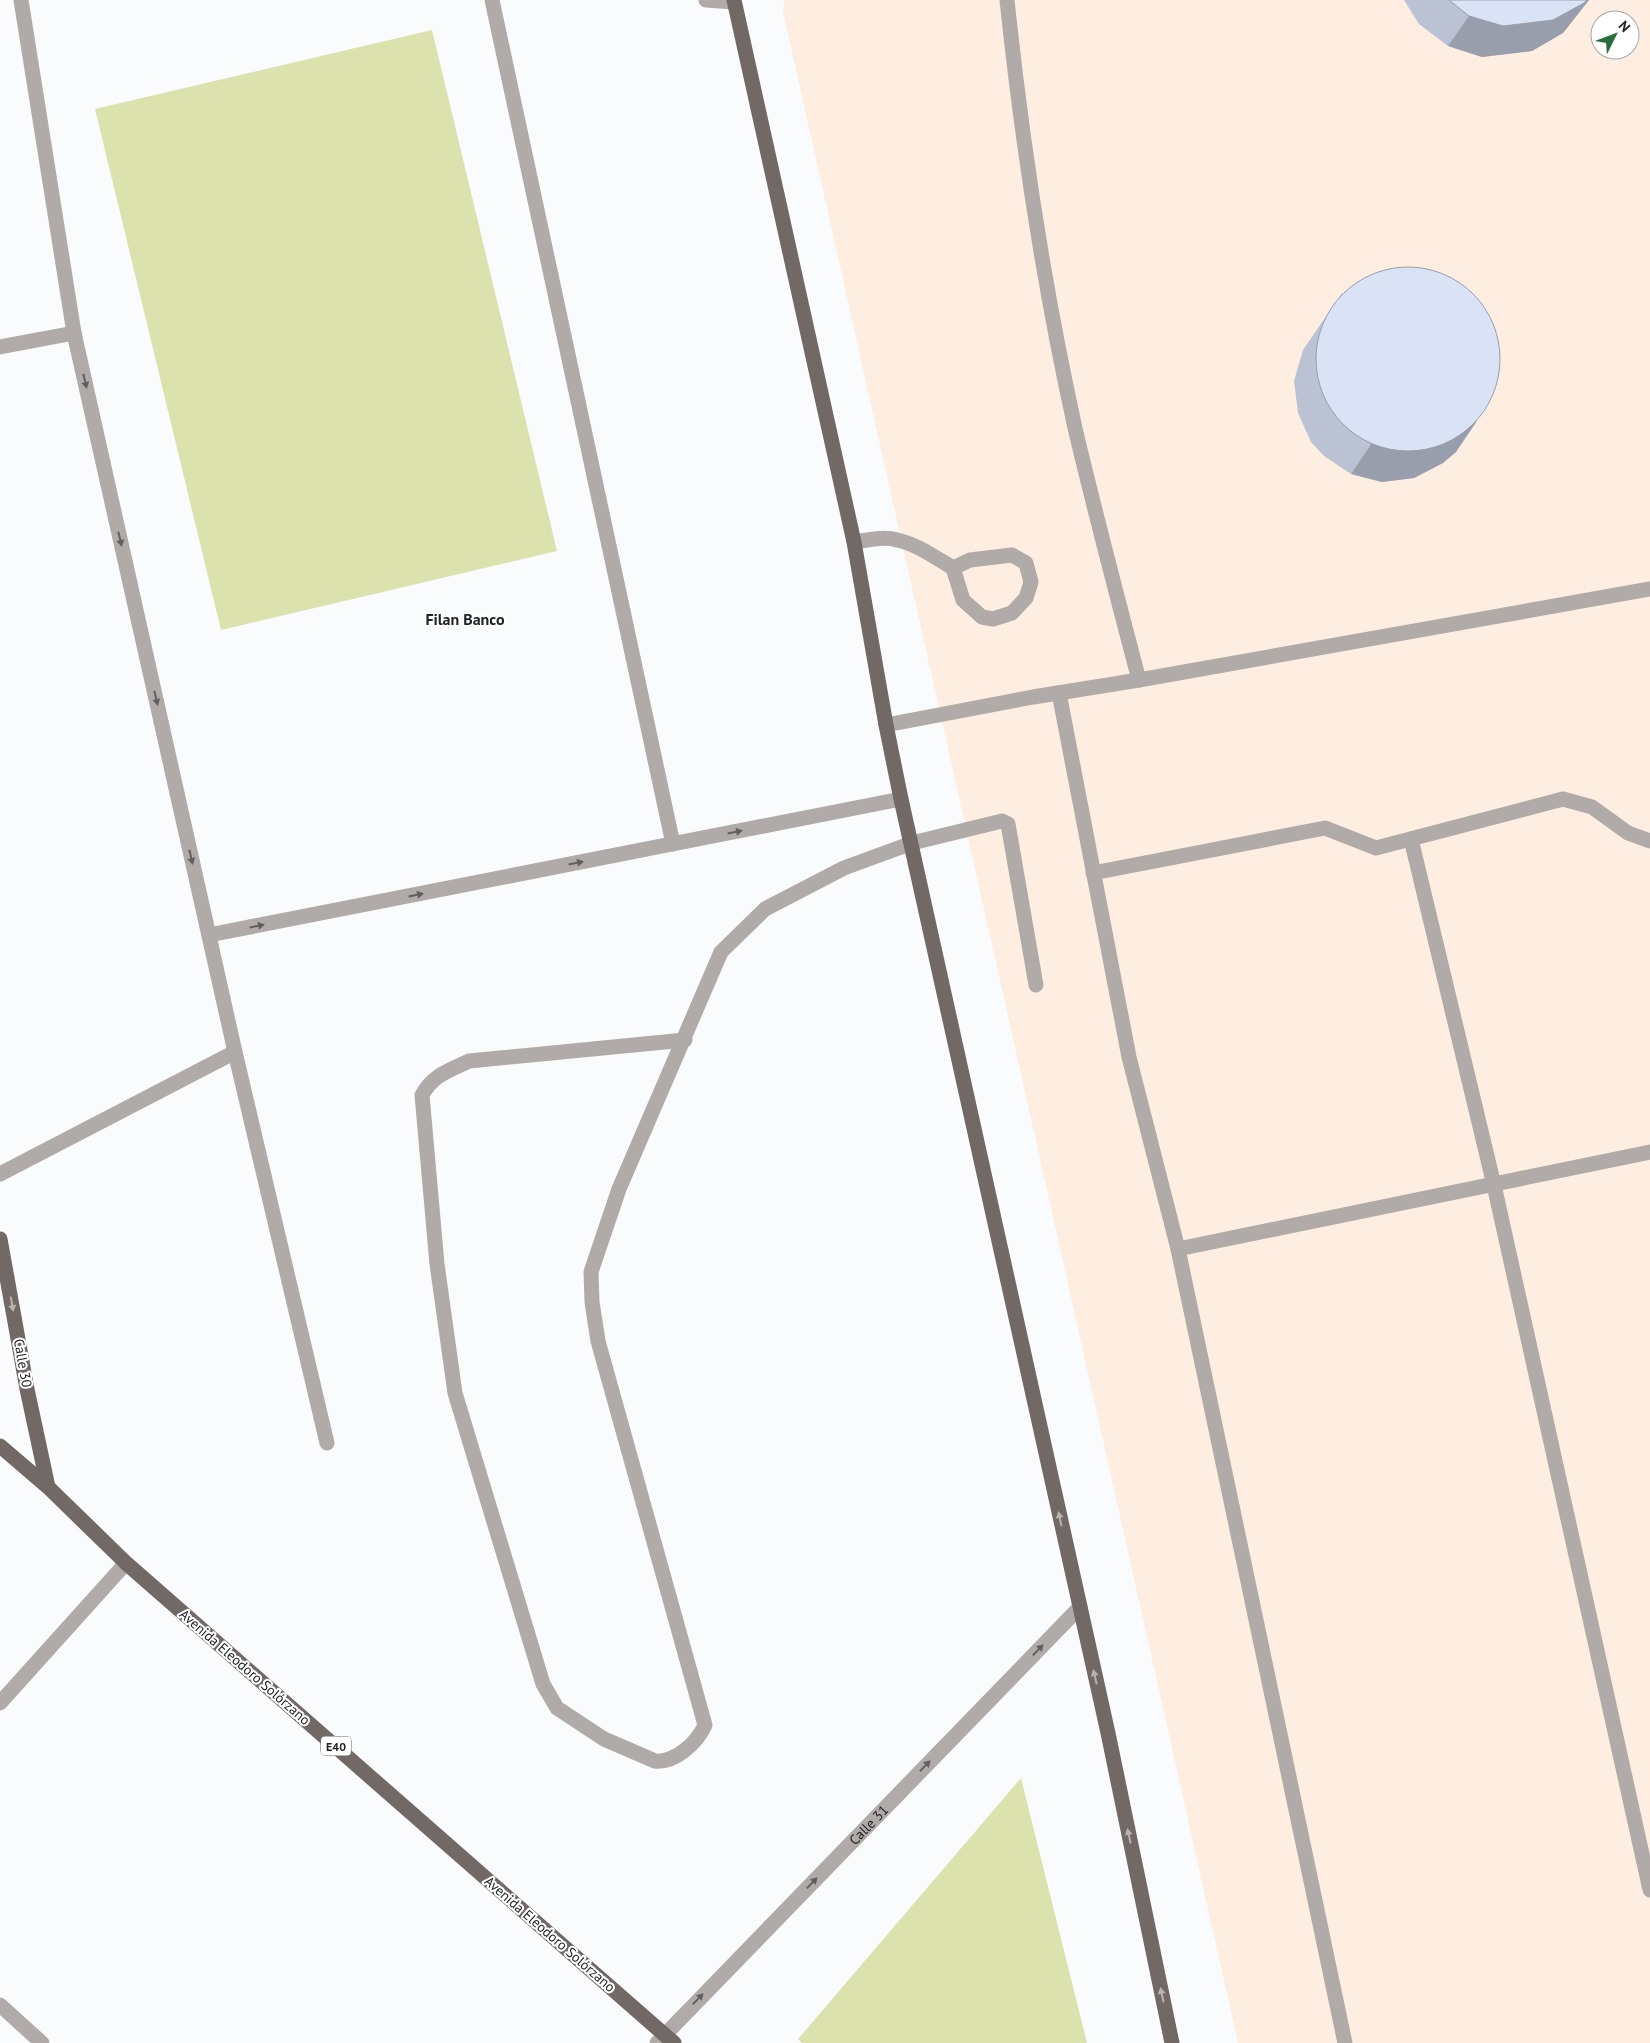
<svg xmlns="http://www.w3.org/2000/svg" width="1650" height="2043" viewBox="0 0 1650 2043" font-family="'PT Sans',sans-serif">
  <rect width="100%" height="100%" fill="#fafbfd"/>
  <path fill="#feeee1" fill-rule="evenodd" d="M784,0H1650V2043H1238L783,12ZM1600,20H1630V50H1600Z"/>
  <path fill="#dbe2ae" d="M432,30L557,551L221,630L95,109Z
    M1021,1778L1087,2043H802L798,2039Z"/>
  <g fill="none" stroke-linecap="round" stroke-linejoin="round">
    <g stroke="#b0aaa8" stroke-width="15">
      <path d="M21,0L74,333L235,1052L327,1443"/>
      <path d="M492,0L673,844"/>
      <path d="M706,0L734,2"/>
      <path d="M1007,0C1022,143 1044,287 1075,428C1095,513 1117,596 1139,680"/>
      <path d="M0,347L74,333"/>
      <path d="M854,542C868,540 884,536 897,540C917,544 936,558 953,568L963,600L982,617L993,619L1012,613L1026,598L1031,582L1026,563L1012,555L970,560L953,568"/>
      <path d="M1059,693L1129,1057L1178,1249L1345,2043"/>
      <path d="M886,725L1033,697L1139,680L1650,589"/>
      <path d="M1411,839L1494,1185L1650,1890"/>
      <path d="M1093,873L1325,828L1376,848L1563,799L1592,807L1628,833L1650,841"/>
      <path d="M209,935L901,799"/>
      <path d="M685,1040L469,1061C448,1071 433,1075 422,1095L437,1264L455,1393L543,1684L557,1708L604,1739L655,1761C675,1763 697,1743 705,1725L598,1341L592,1302L591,1272L619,1189L721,952L765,909L844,868L912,843L1002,821L1008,824L1036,985"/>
      <path d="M0,1174L235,1052"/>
      <path d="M1178,1249L1650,1152"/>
      <path d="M0,1703L126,1563"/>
      <path d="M0,2005L42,2043"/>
      <path id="s1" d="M657,2043L1080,1607"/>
    </g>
    <path stroke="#726865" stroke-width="15" d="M734,0L854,542L886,725L901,799L1108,1733L1172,2043
      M0,1239L27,1389L48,1487
      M0,1446L48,1487L126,1563L674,2043"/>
  </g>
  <path fill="#bbc2d4" d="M1404,0H1589L1563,33L1532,51L1482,57L1448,46L1419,24Z
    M1342,293L1456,452L1443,463L1414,478L1382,482L1351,474L1324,456L1311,442L1298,413L1294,381L1303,350Z"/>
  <path fill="#999eac" d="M1587,0H1589L1563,33L1532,51L1482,57L1448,46L1469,16Z
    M1477,421L1456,452L1443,463L1414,478L1382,482L1351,474L1372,443Z"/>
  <path fill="#dae2f6" stroke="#999eac" d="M1449,0H1587L1584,3L1553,20L1503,26L1469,16Z
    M1316 359a92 92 0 1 1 184 0a92 92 0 1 1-184 0Z"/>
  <defs><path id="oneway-solid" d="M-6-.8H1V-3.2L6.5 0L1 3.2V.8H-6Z" transform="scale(1.25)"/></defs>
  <g fill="#616061">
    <use href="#oneway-solid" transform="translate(85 381) rotate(77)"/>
    <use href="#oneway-solid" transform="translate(120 539) rotate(77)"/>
    <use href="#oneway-solid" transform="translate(156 698) rotate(77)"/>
    <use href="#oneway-solid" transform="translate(735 832) rotate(-11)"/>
    <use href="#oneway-solid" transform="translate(191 857) rotate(77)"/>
    <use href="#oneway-solid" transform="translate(576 863) rotate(-11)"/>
    <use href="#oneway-solid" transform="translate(416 895) rotate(-11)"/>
    <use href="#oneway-solid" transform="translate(257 926) rotate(-11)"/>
    <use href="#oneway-solid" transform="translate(1038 1650) rotate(-46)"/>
    <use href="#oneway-solid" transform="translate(925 1766) rotate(-46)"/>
    <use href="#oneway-solid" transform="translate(812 1883) rotate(-46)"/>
    <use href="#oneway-solid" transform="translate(698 1999) rotate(-46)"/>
  </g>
  <g fill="#b8b4b2">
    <use href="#oneway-solid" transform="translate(12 1304) rotate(80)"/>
    <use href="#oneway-solid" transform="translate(1060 1519) rotate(-102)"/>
    <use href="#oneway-solid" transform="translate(1095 1677) rotate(-103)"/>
    <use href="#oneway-solid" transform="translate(1129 1836) rotate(-102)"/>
    <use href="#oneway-solid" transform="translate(1162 1995) rotate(-102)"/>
  </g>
  <g text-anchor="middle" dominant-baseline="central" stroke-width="4" stroke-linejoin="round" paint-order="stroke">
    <rect fill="#fff" stroke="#646568" stroke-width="1" x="321" y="1736.5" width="30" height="19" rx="4"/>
    <g font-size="12" font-weight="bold" fill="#212327">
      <text x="336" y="1746">E40</text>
    </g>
    <g font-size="14" fill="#212327" stroke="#fff">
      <text transform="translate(23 1363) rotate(80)">Calle 30</text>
      <text transform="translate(245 1667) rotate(41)">Avenida Eleodoro Solórzano</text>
      <text stroke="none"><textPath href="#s1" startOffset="304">Calle 31</textPath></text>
      <text transform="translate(550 1934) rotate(41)">Avenida Eleodoro Solórzano</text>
    </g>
    <g font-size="16" font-weight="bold" fill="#212327" stroke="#fff">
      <text x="465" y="619">Filan Banco</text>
    </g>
  </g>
  <g transform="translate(1615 35) rotate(48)"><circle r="24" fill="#ffffff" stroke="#a6a7a9"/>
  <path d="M0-4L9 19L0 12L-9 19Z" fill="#286f3b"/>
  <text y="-8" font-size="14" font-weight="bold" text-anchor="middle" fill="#212327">N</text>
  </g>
</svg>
